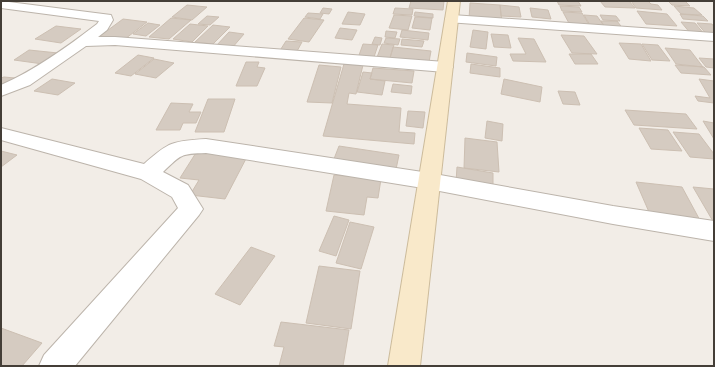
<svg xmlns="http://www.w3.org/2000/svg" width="715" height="367" viewBox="0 0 715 367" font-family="Rubik,sans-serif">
  <rect width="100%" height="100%" fill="#f2ede7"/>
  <path fill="#d5cbc1" stroke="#ccbfb2" d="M411,1H444L443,10L409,8Z
    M557,1H578L581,6L559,5Z
    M600,1H629L635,8L605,7Z
    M631,1H648L651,4L658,5L662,10L636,8Z
    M668,1H685L690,6L672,5Z
    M470,3L500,5L502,22L469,19Z
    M187,5L207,7L192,20L172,17Z
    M500,5L519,7L521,17L501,16Z
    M560,6L579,7L582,12L562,11Z
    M674,6L694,8L702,15L681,14Z
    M323,8L332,9L329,14L320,13Z
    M395,8L413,9L412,15L393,14Z
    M530,8L548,10L551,19L532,17Z
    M637,11L667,14L677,26L646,24Z
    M348,12L365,14L360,25L342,24Z
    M415,12L433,14V18L414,16Z
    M563,12L582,13L591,28L571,27Z
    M308,13L323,14L320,19L305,17Z
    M680,14L703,16L708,21L683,19Z
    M394,15L412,16L408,30L389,28Z
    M584,15L597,16L604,26L590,25Z
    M600,15L616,16L620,21L603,20Z
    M207,16L219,17L210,25L198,24Z
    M415,17L432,18L430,30L412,28Z
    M171,18L191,20L169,39L149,37Z
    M304,18L324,20L309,42L288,39Z
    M123,19L147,22L125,39L100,36Z
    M601,21H617L624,30H607Z
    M681,22L695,23L705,35L691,34Z
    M148,23L160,25L146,36L133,34Z
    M697,23L712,24L714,27V36L707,35Z
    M190,24L208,26L192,42L173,39Z
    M213,25L230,27L213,44L195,42Z
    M56,26L81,29L61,43L35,39Z
    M340,28L357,30L352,40L335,38Z
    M402,30L429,33L428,40L400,37Z
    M473,30L488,32L486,49L470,47Z
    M386,31L397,32L395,38L385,37Z
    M229,32L244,34L232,48L216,46Z
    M491,34L508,35L511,48L494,47Z
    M561,35L584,36L597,54L572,53Z
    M375,37L382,38L380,45L372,44Z
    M386,38L400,39L398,45L384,43Z
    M518,38L534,39L546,62L513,61L510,54H526Z
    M402,39L424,41L422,47L401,45Z
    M286,41L302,42L296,53L279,52Z
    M619,43L641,44L651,61L629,59Z
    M363,44L378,45L373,60L358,58Z
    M382,44L394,45L389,61L376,60Z
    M642,44L658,45L670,61L652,60Z
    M393,47L431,51L429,62L390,58Z
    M665,48L690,50L703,67L676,64Z
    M29,50L58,53L43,64L14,60Z
    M467,53L497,57L496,66L466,62Z
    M569,54H591L598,64H575Z
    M138,55L154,58L131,76L115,73Z
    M699,58L714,59V68L706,67Z
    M154,59L174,63L156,78L135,74Z
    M246,62H259L257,67L265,68L257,86H236Z
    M344,64L363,65L356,94L349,93L347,104L401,108L399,132L415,133L414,144L323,136Z
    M471,64L500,68V77L470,73Z
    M319,65L341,67L332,103L307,102Z
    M675,65L704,67L711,75L681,73Z
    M373,68L414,71L412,83L370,79Z
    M363,72L372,73L370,79L385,81L382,95L357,92Z
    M4,77L15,78L1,88V78Z
    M52,79L75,83L58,95L34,91Z
    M504,79L542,87L540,102L501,94Z
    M699,79L714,81V103L698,101L695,96L710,98Z
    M393,84L412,86L411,94L391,92Z
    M558,91L575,92L580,105L563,104Z
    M208,99H235L224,132H195Z
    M171,103L193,104L189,112H201L196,123H183L180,130H156Z
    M625,110L686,114L697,129L634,125Z
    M408,111L425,112L423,128L406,126Z
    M487,121L503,124L502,141L485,138Z
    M703,121L714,123V139Z
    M639,128L668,130L682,151L651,149Z
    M673,132L699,134L714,154V159L690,157Z
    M465,138L497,142L499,172L464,168Z
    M339,146L399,155L395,174L332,164Z
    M199,148L249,153L225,199L190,195L199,180L180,178Z
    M1,151L17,155L1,167Z
    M457,167L493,173V188L456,182Z
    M334,175L381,179L378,198L367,197L364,215L326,211Z
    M636,182L682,187L702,224L652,219Z
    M693,187L714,189V223Z
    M334,216L349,220L336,256L319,251Z
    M350,222L374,227L361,269L336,263Z
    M251,247L275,256L240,305L215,294Z
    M319,266L360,271L351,329L306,323Z
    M281,322L349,330L343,366H279L284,347L274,346Z
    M1,328L42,343L22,366H1Z"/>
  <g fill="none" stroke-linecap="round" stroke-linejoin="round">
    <defs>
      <path id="street" d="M1,1L111,15L113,20L107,30L98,37H115L445,62L451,64L453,67L451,70L445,72L115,45L86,46L30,85L1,96V85C35,70 67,47 97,24L99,21L1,8Z
        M452,15L714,33V41L447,22L445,19L447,16Z
        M1,128L144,164C169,142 172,141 206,139L429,173L613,206L714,221V241L613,224L429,189L206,153C180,154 182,154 163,172L188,185L203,209L199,215L75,366H39L44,355L178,208L172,197L141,179L1,140Z"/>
      <path id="secondary" d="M448,1H460L420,366H388Z"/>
    </defs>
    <use href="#street" stroke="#bcb4ab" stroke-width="2"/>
    <use href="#secondary" stroke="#ccbb9b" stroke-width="2"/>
    <use href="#street" fill="#fff" fill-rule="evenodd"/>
    <use href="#secondary" fill="#f9e9ca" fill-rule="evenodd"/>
  </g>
  <rect width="715" height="367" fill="none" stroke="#443e37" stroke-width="4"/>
</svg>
